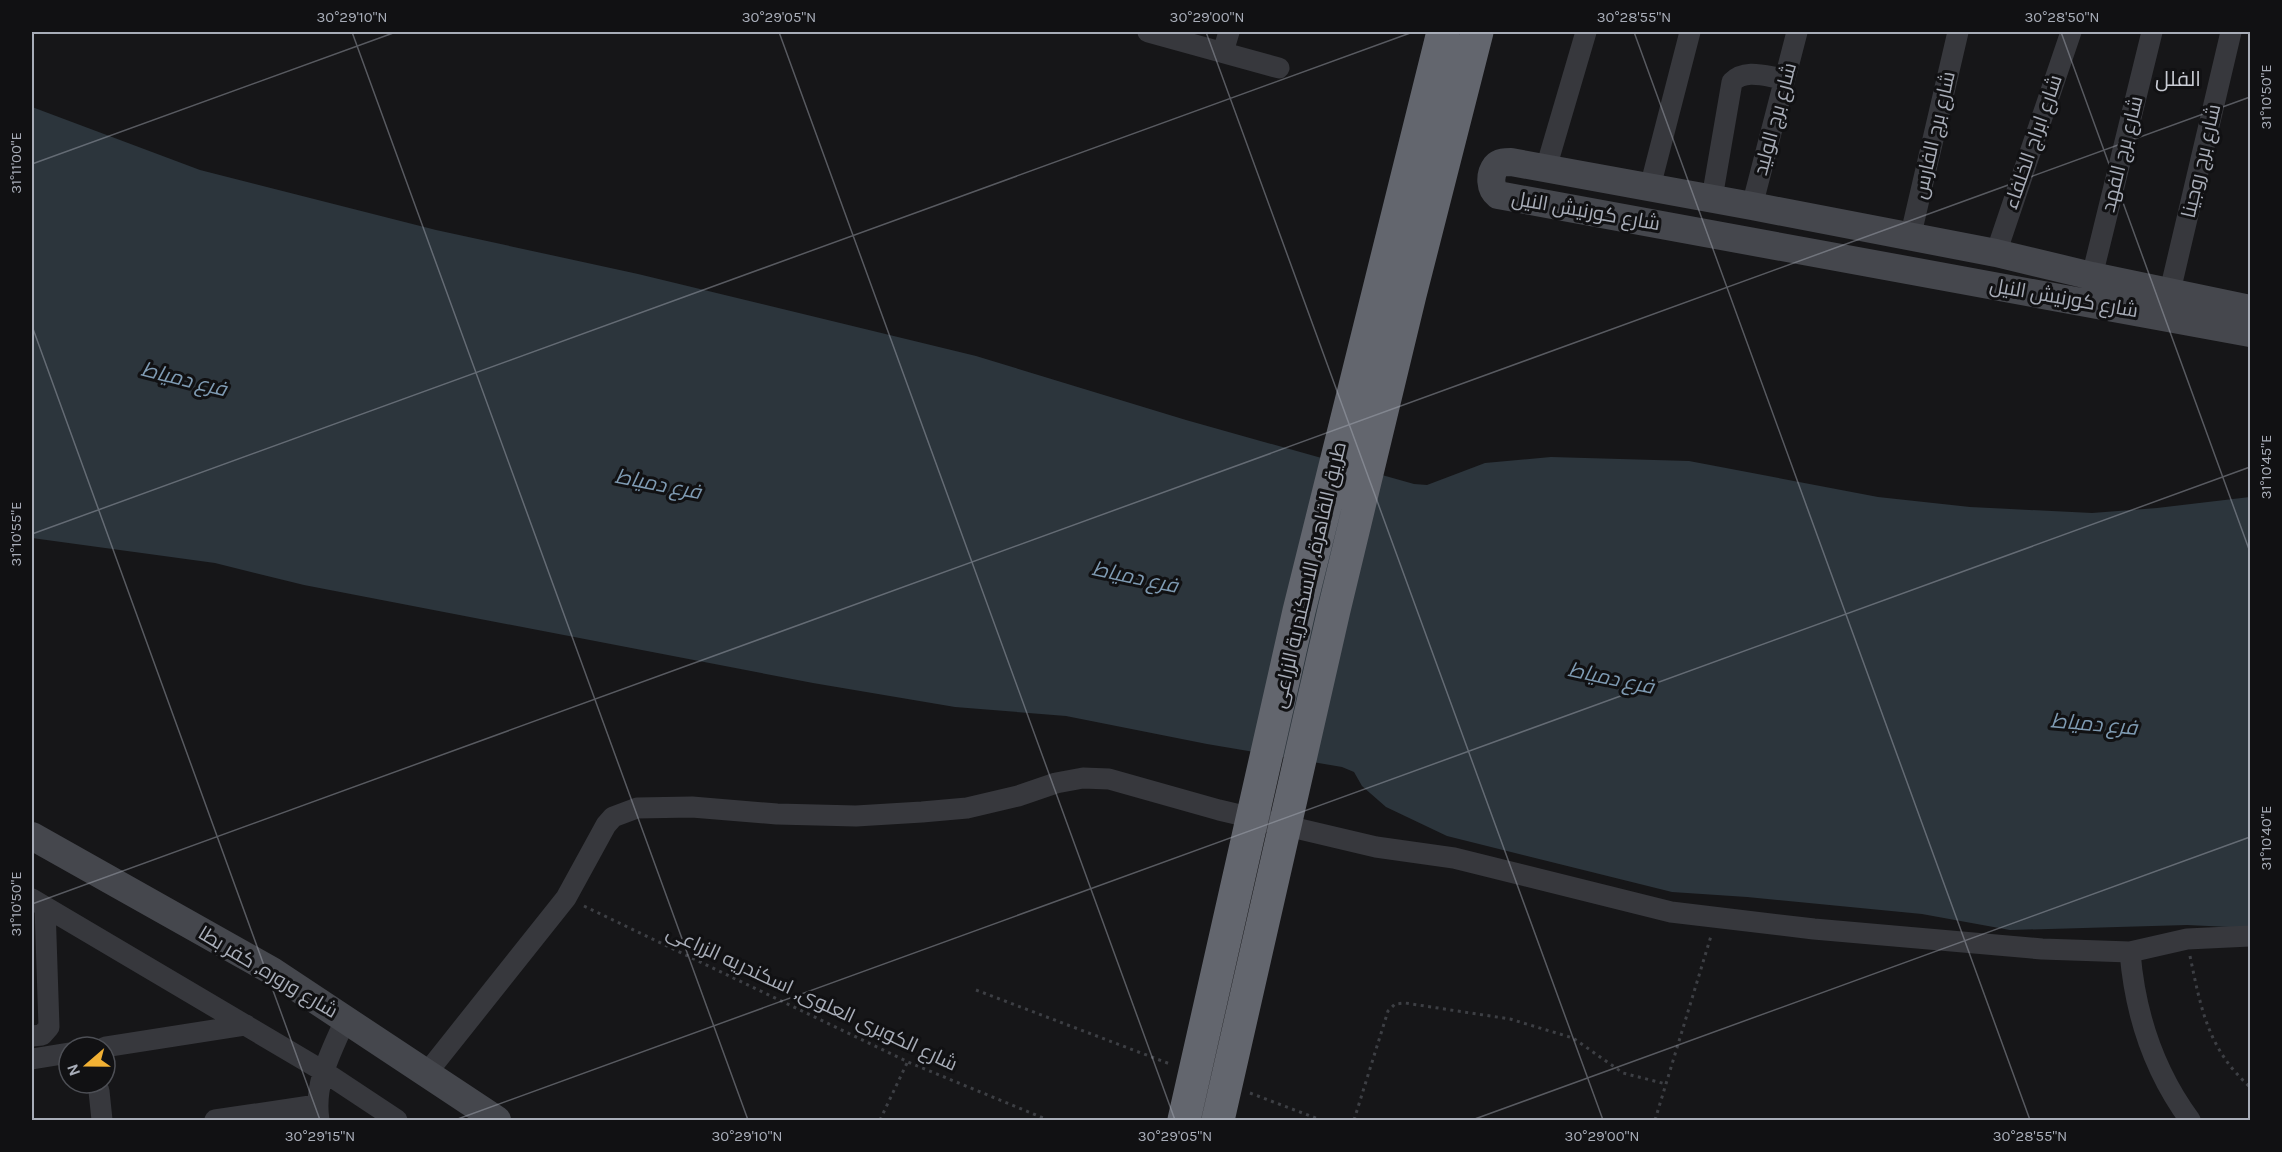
<svg xmlns="http://www.w3.org/2000/svg" width="2282" height="1152" viewBox="0 0 2282 1152" font-family="Karla,Cairo,sans-serif">
  <rect width="100%" height="100%" fill="#161618"/>
  <path fill="#2c353c" d="M32,107L200,170L436,230L638,274L976,356L1186,420L1414,484L1427,485L1485,463L1551,457L1689,461L1878,497L1970,507L2092,513L2157,508L2250,497V928L2187,925L2010,930L1922,914L1747,897L1672,892L1447,836L1386,807L1362,786L1354,772L1342,767L1207,744L1066,716L955,707L813,683L304,585L215,563L32,538Z"/>
  <g fill="none" stroke-linecap="round" stroke-linejoin="round">
    <path stroke="#3d3f44" stroke-width="3" stroke-dasharray="3 4.5" stroke-linecap="butt" d="M584,906L908,1062L1048,1120
      M2190,956C2201,1009 2208,1049 2250,1087
      M976,990L1170,1064
      M1250,1093L1321,1120
      M880,1120L907,1063
      M1354,1120L1388,1011L1395,1004L1405,1003L1510,1019L1573,1038L1623,1073L1666,1084
      M1655,1120L1711,936"/>
    <path stroke="#37383d" stroke-width="21" d="M1148,32L1279,68
      M1223,52L1229,32
      M1546,168L1586,32
      M1650,187L1690,32
      M1712,198L1732,82C1746,68 1767,77 1785,79
      M1752,206L1797,32
      M1910,238L1958,32
      M1996,253L2071,32
      M2092,276L2152,32
      M2170,291L2231,32
      M32,899L323,1071L397,1120
      M2130,952C2135,1014 2154,1071 2190,1120
      M32,1036L42,1035L49,1027L45,907
      M105,1047L246,1025
      M32,1059L69,1053
      M426,1074L566,898L606,825L613,817L637,808L692,807L777,814L856,816L922,812L967,808L1018,796L1056,783L1083,778L1109,779L1219,810L1376,847L1454,858L1671,912L1814,929L2042,949L2130,952L2187,939L2250,936
      M99,1091L102,1120
      M215,1120L317,1105
      M319,1120C313,1083 332,1051 346,1018"/>
    <path stroke="#45474d" stroke-width="28" d="M2250,309L2092,276L1996,253L1752,206L1511,162C1506,162 1499,162 1496,166C1489,175 1490,189 1498,195L2250,333
      M32,836L272,971L497,1120"/>
    <path stroke="#63666e" stroke-width="33" d="M1184,1120L1299,611L1443,32
      M1218,1120L1334,610L1410,295L1477,32"/>
  </g>
  <path fill="none" stroke="#a8adb8" stroke-width="1.5" stroke-opacity="0.45" d="M352,32L748,1120M779,32L1175,1120M1206,32L1603,1120M1634,32L2030,1120M2061,32L2250,552M32,164L396,32M32,326L320,1120M32,534L1413,32M32,904L2250,97M455,1120L2250,467M1472,1120L2250,837"/>
  <g text-anchor="middle" dominant-baseline="central" stroke-width="6" stroke-linejoin="round" paint-order="stroke">
    <g font-size="20" fill="#a8adb8" stroke="#111113">
      <text transform="translate(1775 119) rotate(-75)">شارع برج الوليد</text>
      <text transform="translate(1934 135) rotate(-77)">شارع برج الفارس</text>
      <text transform="translate(2033 142) rotate(-71)">شارع ابراج الخلفاء</text>
      <text transform="translate(2122 154) rotate(-76)">شارع برج الفهد</text>
      <text transform="translate(2201 161) rotate(-77)">شارع برج روجينا</text>
      <text transform="translate(1586 211) rotate(10)">شارع كورنيش النيل</text>
      <text transform="translate(2064 298) rotate(10)">شارع كورنيش النيل</text>
      <text transform="translate(1309 575) rotate(-77)">طريق القاهرة, الاسكندرية الزراعى</text>
      <text transform="translate(268 972) rotate(31)">شارع وروره, كفر بطا</text>
      <text transform="translate(812 998) rotate(25)">شارع الكوبرى العلوى, اسكندريه الزراعى</text>
    </g>
    <g font-size="21" fill="#c9ccd4" stroke="#111113">
      <text x="2178" y="79">الفلل</text>
    </g>
    <g font-size="21" font-style="italic" fill="#7f9bb3" stroke="#111113">
      <text transform="translate(184 379) rotate(14)">فرع دمياط</text>
      <text transform="translate(658 484) rotate(11)">فرع دمياط</text>
      <text transform="translate(1135 577) rotate(12)">فرع دمياط</text>
      <text transform="translate(1611 678) rotate(12)">فرع دمياط</text>
      <text transform="translate(2094 724) rotate(5)">فرع دمياط</text>
    </g>
  </g>
  <rect width="2282" height="1152" fill="none" stroke="#111113" stroke-width="66"/>
  <g transform="translate(87 1065) rotate(250)"><circle r="28" fill="#111113" stroke="#4d4f55" stroke-width="1.5"/>
  <path d="M0-4.5L10 22L0 15L-10 22Z" fill="#f2b134"/>
  <text y="-9" font-size="16" font-weight="bold" text-anchor="middle" fill="#a8adb8">N</text>
  </g>
  <rect x="33" y="33" width="2216" height="1086" fill="none" stroke="#a8adb8" stroke-width="2"/>
  <g font-size="15" text-anchor="middle" fill="#a8adb8">
    <text x="352" y="22">30°29'10"N</text>
    <text x="779" y="22">30°29'05"N</text>
    <text x="1207" y="22">30°29'00"N</text>
    <text x="1634" y="22">30°28'55"N</text>
    <text x="2062" y="22">30°28'50"N</text>
    <text transform="translate(2266 97) rotate(-90)" y="5">31°10'50"E</text>
    <text transform="translate(16 163) rotate(-90)" y="5">31°11'00"E</text>
    <text transform="translate(2266 467) rotate(-90)" y="5">31°10'45"E</text>
    <text transform="translate(16 534) rotate(-90)" y="5">31°10'55"E</text>
    <text transform="translate(2266 838) rotate(-90)" y="5">31°10'40"E</text>
    <text transform="translate(16 904) rotate(-90)" y="5">31°10'50"E</text>
    <text x="320" y="1141">30°29'15"N</text>
    <text x="747" y="1141">30°29'10"N</text>
    <text x="1175" y="1141">30°29'05"N</text>
    <text x="1602" y="1141">30°29'00"N</text>
    <text x="2030" y="1141">30°28'55"N</text>
  </g>
</svg>
